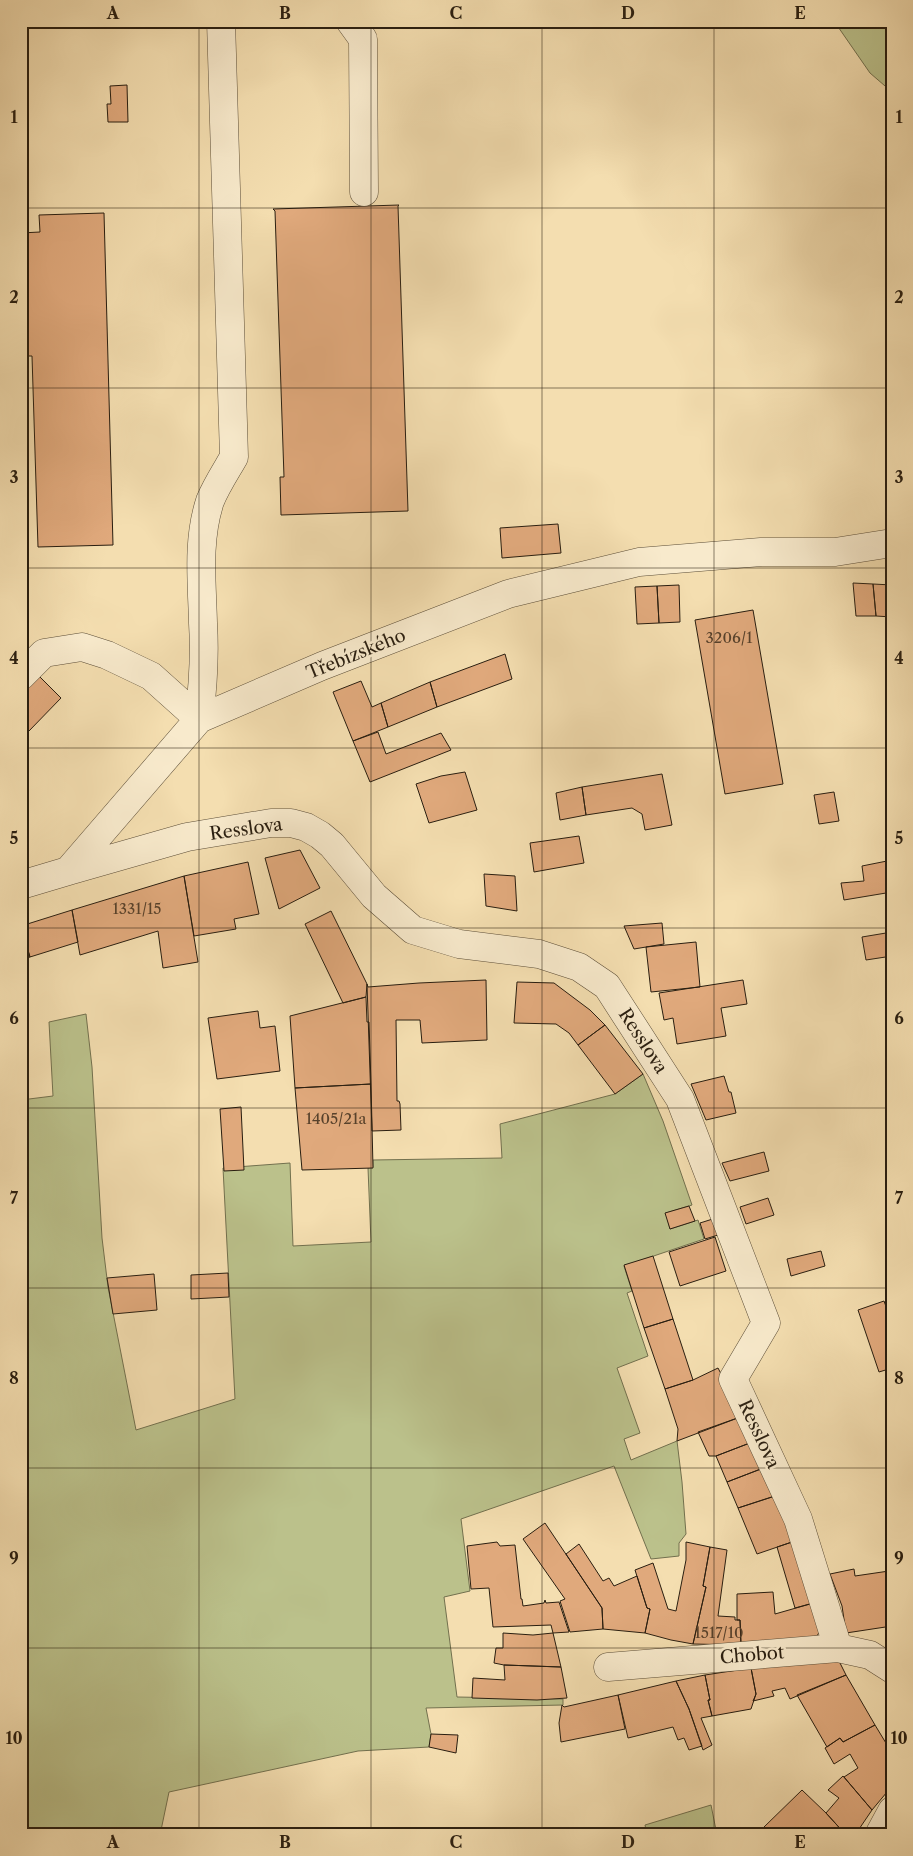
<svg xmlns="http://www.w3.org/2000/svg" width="913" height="1856" viewBox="0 0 913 1856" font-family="'Libre Caslon Text',serif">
  <rect width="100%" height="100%" fill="#f4deb0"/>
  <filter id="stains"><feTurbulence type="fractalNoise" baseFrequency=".004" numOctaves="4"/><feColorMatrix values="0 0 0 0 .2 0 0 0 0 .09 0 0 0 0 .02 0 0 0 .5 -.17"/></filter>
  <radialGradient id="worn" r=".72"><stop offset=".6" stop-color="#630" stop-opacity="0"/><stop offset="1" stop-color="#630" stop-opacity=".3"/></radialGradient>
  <path fill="#bbc18b" stroke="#72704e" d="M834,21H892V92L870,73Z
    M86,1014L92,1067L102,1238L108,1287L136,1430L235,1399L223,1168L290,1163L293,1246L371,1242L368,1168L373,1167V1160L502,1158L500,1124L615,1094L643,1074L663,1121L692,1205L666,1213L670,1229L698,1220L704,1239L624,1266L632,1291L627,1293L648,1356L617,1368L640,1433L624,1439L631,1460L677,1441L682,1482L686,1534L679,1543V1556L651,1559L614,1466L461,1519L470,1591L444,1597L457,1697L563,1699V1705L426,1708L431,1734L429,1747L358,1751L169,1792L160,1835H21V1100L53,1096L49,1022Z
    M711,1805L717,1835H647L645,1825Z"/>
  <path fill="#e0a97c" stroke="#291e10" d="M127,85L128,122H108L107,104H111L110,86Z
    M399,205L398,206L408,511L281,515L280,477H284L275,211L273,209Z
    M104,213L113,545L38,547L32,356H21V233L40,232L39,215Z
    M558,524L561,553L502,558L500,528Z
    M853,583L873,584L876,616H856Z
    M873,584L892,585V617L876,616Z
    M679,585L680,622L659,623L657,586Z
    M657,586L659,623L637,624L635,587Z
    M753,610L783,784L725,794L695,620Z
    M505,654L512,679L437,707L430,682Z
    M21,658L61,698L28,732L21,726Z
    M361,681L372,707L381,703L388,727L353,741L333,692Z
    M430,682L437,707L388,727L381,703Z
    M378,732L386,754L441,733L451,750L370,782L353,741Z
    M465,772L477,810L429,823L416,784L441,776Z
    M662,774L672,825L645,830L642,814L632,808L586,815L582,787Z
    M582,787L586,815L560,820L556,793Z
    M834,792L839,821L819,824L814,795Z
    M579,836L584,863L534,872L530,843Z
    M300,850L320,888L279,909L265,858Z
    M892,860V892L844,900L841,883L864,881L862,866Z
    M248,862L259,914L234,919L236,929L194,936L184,876Z
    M484,874L515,876L517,911L486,906Z
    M184,876L198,962L163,968L158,931L80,955L72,910Z
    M72,910L78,942L30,957L21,926Z
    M331,911L367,984L366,997L343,1003L305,924Z
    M662,923L664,944L634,949L624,926Z
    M21,928L30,957L21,961Z
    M892,932V956L866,960L862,937Z
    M696,942L700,987L651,992L646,947Z
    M486,980L487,1040L422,1043L420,1020H396L397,1101H399L400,1104L401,1130L372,1131L367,984L368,987L419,983Z
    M743,980L747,1004L721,1008L726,1036L677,1044L673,1018L664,1020L659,993Z
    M517,982L554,983L590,1010L605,1025L578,1045L569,1033L556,1024L514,1023Z
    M366,997L367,1022H369L371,1084L295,1088L290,1016Z
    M258,1011L260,1028L275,1026L280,1071L217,1079L208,1018Z
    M605,1025L643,1074L615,1094L578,1045Z
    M724,1076L729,1092H731L736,1113L706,1120L691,1084Z
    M371,1084L373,1168L302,1170L295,1088Z
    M241,1107L244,1170L224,1171L220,1109Z
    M764,1152L769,1171L730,1181L722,1163Z
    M768,1198L774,1215L746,1224L740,1207Z
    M689,1206L695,1221L670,1229L665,1213Z
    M719,1217L728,1232L705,1239L700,1223Z
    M715,1237L726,1271L680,1286L669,1252Z
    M821,1251L825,1266L791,1276L787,1259Z
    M653,1256L673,1319L644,1328L624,1265Z
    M228,1273L229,1297L191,1299V1275Z
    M154,1274L157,1310L113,1314L107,1278Z
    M884,1301L892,1323V1368L879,1372L858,1310Z
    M673,1319L693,1380L665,1389L644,1328Z
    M718,1368L743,1416L677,1441L678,1429L665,1389L693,1380Z
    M743,1416L755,1441L716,1456H709L698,1432Z
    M755,1441L766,1467L727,1482L716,1456Z
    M766,1467L778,1495L738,1508L727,1482Z
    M778,1495L795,1541L757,1554L738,1508Z
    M545,1523L602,1608L603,1629L570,1632L560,1601L565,1599L523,1539Z
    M795,1541L817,1602L795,1608L777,1547Z
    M497,1542L500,1546L515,1545L521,1599H522L523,1606L544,1603L545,1600L546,1603L559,1602L569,1632L553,1633L551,1625L493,1627L489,1588L471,1589L467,1546Z
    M686,1542L710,1547L703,1586L706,1587L693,1644L671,1640L645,1633L650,1609L647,1608L635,1570L653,1563L668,1609L676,1611L686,1560Z
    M579,1544L603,1581L609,1578L614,1586L637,1576L647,1608L650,1609L645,1633L603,1629L602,1608L566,1554Z
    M710,1547L727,1550L718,1616L735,1617V1620H740L741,1645L693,1644L706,1587L703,1586Z
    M854,1569L855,1576L889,1571L890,1583L892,1582V1626L846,1633L842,1606L830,1574Z
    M773,1592L775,1614L817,1602L825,1622L817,1636L776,1642L741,1645L740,1620H737V1594Z
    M503,1633L533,1635L553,1633L561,1667L504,1665L494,1663L496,1648H503Z
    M835,1653L846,1675L790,1699L785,1688L772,1691L774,1696L753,1701L756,1694L751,1668Z
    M504,1665L561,1667L567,1698L537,1700L472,1698L473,1678L505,1680Z
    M751,1668L756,1694L751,1709L712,1716L708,1700H710L705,1675Z
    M705,1675L710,1700H708L712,1716L701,1718L712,1745L703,1750L689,1709L676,1681Z
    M846,1675L875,1725L843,1742L840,1738L827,1747L797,1695Z
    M676,1681L689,1709L702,1746L689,1750L684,1738L678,1740L673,1727L628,1738L618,1695Z
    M618,1695L625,1729L561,1742L559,1723L562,1705L564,1707Z
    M875,1725L892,1753V1786L872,1810L844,1777L858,1768L850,1754L834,1764L825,1748L840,1738L843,1742Z
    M431,1734L458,1735L456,1753L429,1747Z
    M843,1776L872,1810L855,1835H846L826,1813L839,1798L828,1790Z
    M802,1790L826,1813L846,1835H771L764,1827Z"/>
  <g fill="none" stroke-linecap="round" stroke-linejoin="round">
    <defs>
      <path id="minor" d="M350,21L363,39L364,192
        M21,676L44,653L82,647L107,655L151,676L199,719
        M199,719C203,687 205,655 203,623C202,581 197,541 210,501C216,486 226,471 234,457L221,21
        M68,871L187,837L271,823H291L306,827L320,835L332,845L374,896L413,930L459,944L539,954L579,967L607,986L680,1099L766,1323L733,1379L798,1519L838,1648
        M21,885L68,871L199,719L322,666L508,594L639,562L761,552H835L892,543
        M608,1667L838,1648L870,1655L892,1669
        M879,1835L892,1811"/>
    </defs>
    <use href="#minor" stroke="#5c4e38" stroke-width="29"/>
    <use href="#minor" stroke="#f8eacc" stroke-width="28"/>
  </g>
  <path fill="none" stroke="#291e10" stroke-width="1" stroke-opacity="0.55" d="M199,21V1835M371,21V1835M542,21V1835M714,21V1835M21,208H892M21,388H892M21,568H892M21,748H892M21,928H892M21,1108H892M21,1288H892M21,1468H892M21,1648H892"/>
  <g text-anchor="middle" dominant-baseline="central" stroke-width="5" stroke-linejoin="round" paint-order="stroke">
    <g font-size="15" fill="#57412b">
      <text x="729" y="637">3206/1</text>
      <text x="137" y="908">1331/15</text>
      <text x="336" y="1118">1405/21a</text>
      <text x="719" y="1632">1517/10</text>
    </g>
    <g font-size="18" fill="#291e10" stroke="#f8eacc">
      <text transform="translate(356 654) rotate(-22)">Třebízského</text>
      <text transform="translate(246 829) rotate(-8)">Resslova</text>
      <text transform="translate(643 1041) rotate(57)">Resslova</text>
      <text transform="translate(759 1434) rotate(65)">Resslova</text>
      <text transform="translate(752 1655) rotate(-5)">Chobot</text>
    </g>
  </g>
  <rect width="913" height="1856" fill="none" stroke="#f4deb0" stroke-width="55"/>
  <rect x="28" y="28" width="858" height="1800" fill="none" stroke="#291e10" stroke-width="2"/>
  <g font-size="16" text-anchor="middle" font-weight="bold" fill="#291e10">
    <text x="113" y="19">A</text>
    <text x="285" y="19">B</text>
    <text x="456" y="19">C</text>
    <text x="628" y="19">D</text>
    <text x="800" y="19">E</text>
    <text x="14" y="123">1</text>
    <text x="899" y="123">1</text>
    <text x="14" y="303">2</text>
    <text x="899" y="303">2</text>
    <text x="14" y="483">3</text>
    <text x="899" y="483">3</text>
    <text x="14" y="664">4</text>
    <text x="899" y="664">4</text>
    <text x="14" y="844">5</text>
    <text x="899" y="844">5</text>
    <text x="14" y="1024">6</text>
    <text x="899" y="1024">6</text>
    <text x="14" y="1204">7</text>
    <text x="899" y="1204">7</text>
    <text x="14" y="1384">8</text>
    <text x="899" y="1384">8</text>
    <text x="14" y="1564">9</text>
    <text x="899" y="1564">9</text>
    <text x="14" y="1744">10</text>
    <text x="899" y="1744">10</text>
    <text x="113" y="1848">A</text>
    <text x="285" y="1848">B</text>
    <text x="456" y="1848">C</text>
    <text x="628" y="1848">D</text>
    <text x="800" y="1848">E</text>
  </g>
  <rect width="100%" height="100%" filter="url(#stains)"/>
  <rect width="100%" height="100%" fill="url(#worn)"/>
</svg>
